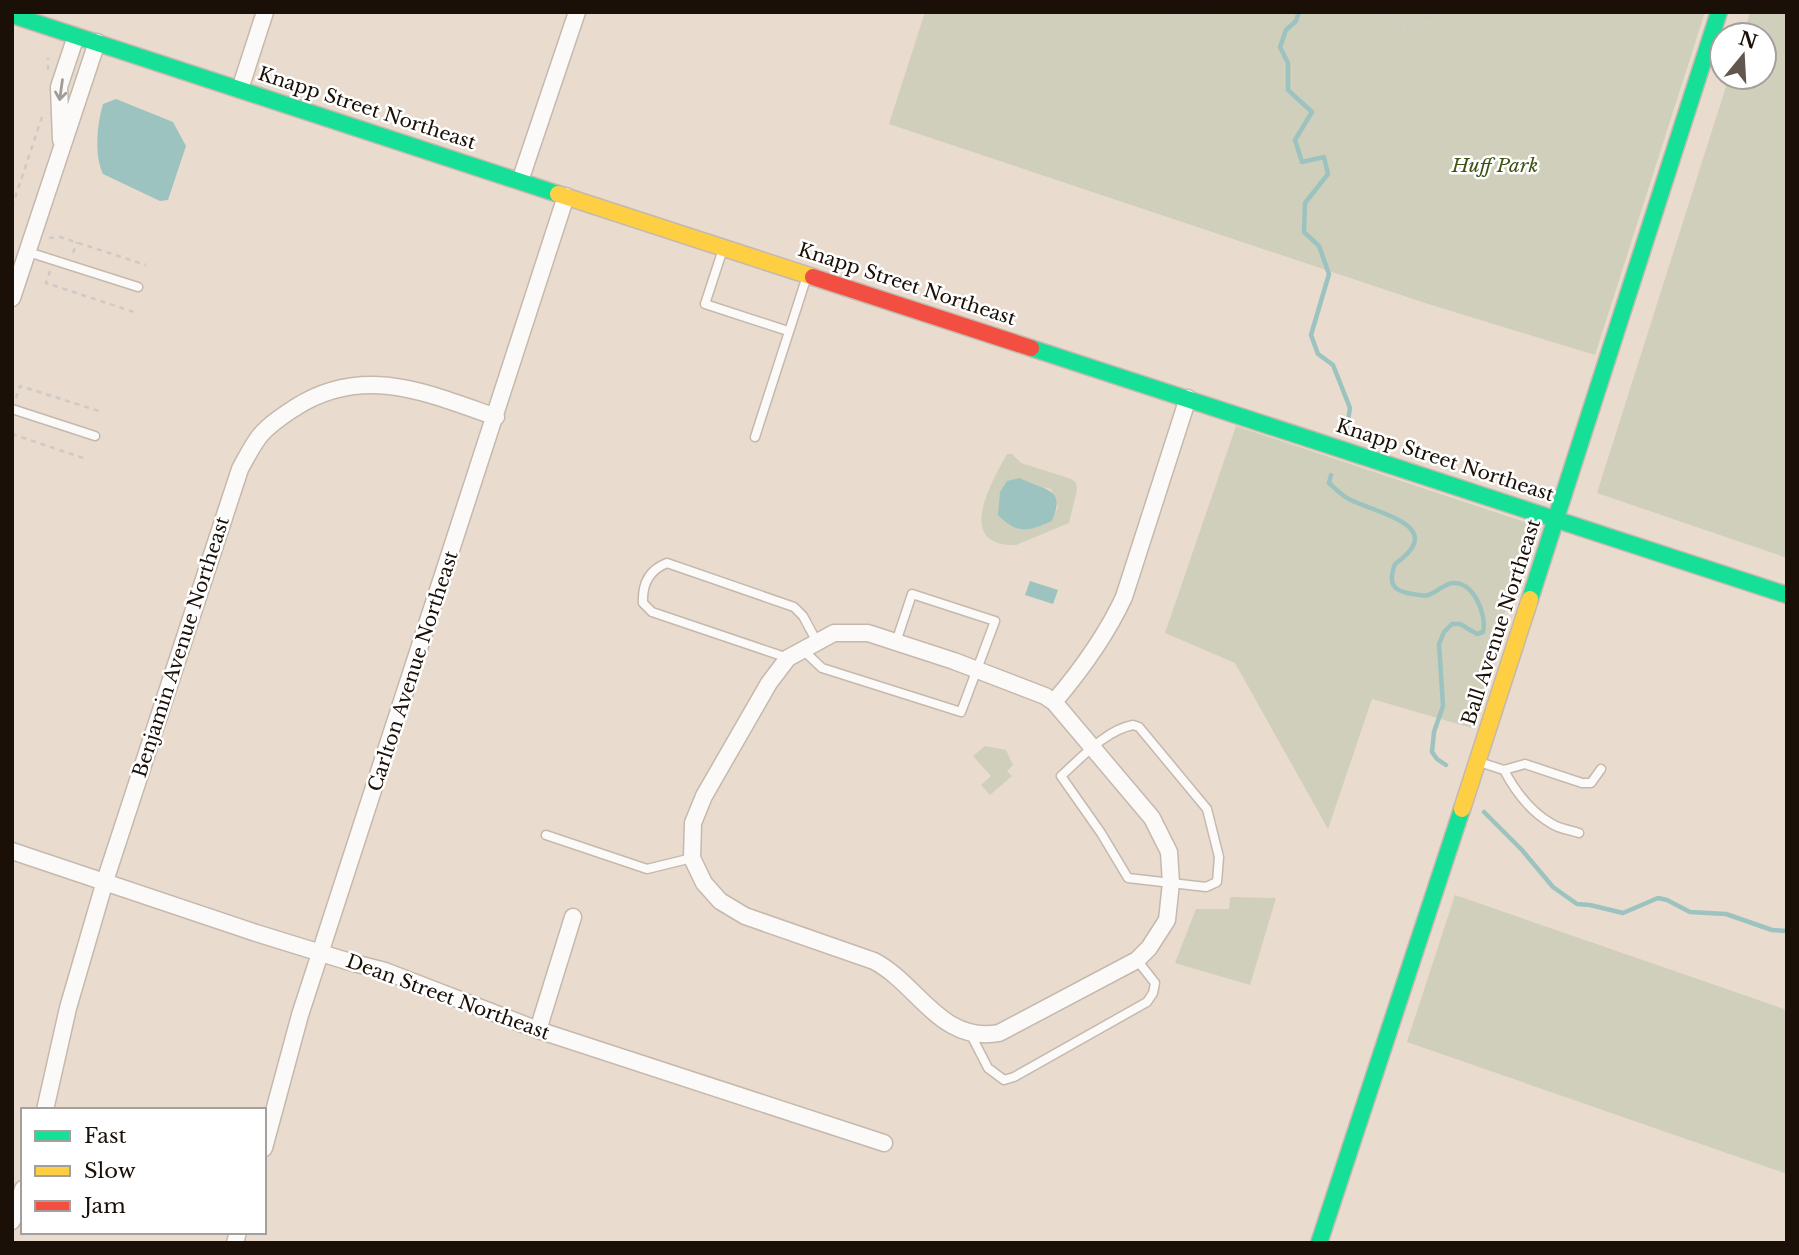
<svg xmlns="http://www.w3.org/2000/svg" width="1799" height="1255" viewBox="0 0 1799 1255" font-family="'Libre Baskerville',serif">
  <rect width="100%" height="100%" fill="#e9dbcd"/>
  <path fill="#d0cfbb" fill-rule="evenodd" d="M925,12H1705L1595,355L1425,303L889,124Z
    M1750,12H1787V558L1597,493L1729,77H1764V35H1743Z
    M1236,426L1528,523L1475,729L1372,699L1328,829L1235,663L1165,633Z
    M1007,454H1012L1021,463L1071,479L1076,483L1077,490L1069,523L1016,545C954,546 991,483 1007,454ZM1020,478L1033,485L1051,489L1058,507L1052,520L1042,526Z
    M985,746L1006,750L1013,765L1007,771L1012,776L990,795L981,785L991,776L973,756Z
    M1455,895L1787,1010V1174L1407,1042Z
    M1230,897L1276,898L1250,985L1175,963L1196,909H1229Z"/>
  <path fill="#9dc3c0" d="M116,99L173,122L186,146L168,200L160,201L103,174C94,155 97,125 103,104Z
    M1020,478C1043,491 1067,486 1052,521C1028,532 1017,534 998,515L1000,492L1007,481Z
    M1030,581L1058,590L1053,604L1025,595Z"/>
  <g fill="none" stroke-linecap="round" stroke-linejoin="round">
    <path stroke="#9dc3c0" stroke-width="4.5" d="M1299,12L1296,21L1286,30L1280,47L1288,63V90L1312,112L1295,140L1302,162L1324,157L1328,174L1305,203L1304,232L1319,246L1329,274L1311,335L1318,354L1333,365L1350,408L1347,427
      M1331,475L1329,483C1336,489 1343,497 1351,500C1379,514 1449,526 1395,564C1388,583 1392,591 1412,594C1418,594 1421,597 1428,595C1436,593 1444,584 1452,583C1474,581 1487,615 1483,632L1477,634L1460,624H1452L1444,632L1439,644L1443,706L1434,732L1432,752L1437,759L1446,765
      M1484,812L1522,850L1553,887L1577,904L1590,905L1623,913L1658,898L1667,900L1690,912L1726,914L1772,930L1787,931"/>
    <defs>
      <path id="lane" d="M723,249L705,304L788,331
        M28,252L138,287
        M12,409L95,436
        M755,437L807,276
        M803,650L822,668L961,712L995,621L912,594L896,642
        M788,658L652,612L643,603C642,584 649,570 667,563L794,607L803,616L817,642
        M1133,725L1139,727L1207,809L1219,857L1217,882L1206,887L1128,878L1101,833L1061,776C1081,758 1106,730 1133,725Z
        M1479,762L1504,770L1525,764L1582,783H1591L1601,769
        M1504,770C1515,791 1531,812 1552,824C1560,829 1570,830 1579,833
        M546,835L647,869L692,858
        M970,1033L988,1068L1004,1080L1014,1077L1147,1002L1153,993L1155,983L1137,960"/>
      <path id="street" d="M240,89L265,12
        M61,140L59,87L76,36
        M520,181L577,12
        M12,298L97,42
        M834,633H868L954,661L1045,696L1054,702L1152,818L1169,852L1171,883L1167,920L1149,948L1137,960L999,1033C941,1044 918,984 874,961L745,916L720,901L704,883L692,858L693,823L704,796L769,683L788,658Z
        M1054,702C1082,669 1106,636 1124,597L1188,398
        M12,851L256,933L350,962L385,971L538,1030L884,1143
        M538,1030L573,917
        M45,1110L68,1008L105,881L240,469C246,458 252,446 259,437C268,425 284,415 296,407C364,364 427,393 496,417
        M264,1148L300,1015L566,196
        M12,1221L23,1189
        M235,1243L238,1232"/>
      <path id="fast" d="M12,15L558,194
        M1031,348L1787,595
        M1530,599L1719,12
        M1319,1243L1462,809"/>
      <path id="slow" d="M558,194L813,277
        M1462,809L1530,599"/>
      <path id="jam" d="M813,277L1031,348"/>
    </defs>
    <use href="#lane" stroke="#c5b9ae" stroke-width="11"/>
    <use href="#street" stroke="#c5b9ae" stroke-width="19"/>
    <use href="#fast" stroke="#c5b9ae" stroke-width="19"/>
    <use href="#slow" stroke="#c5b9ae" stroke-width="19"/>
    <use href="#jam" stroke="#c5b9ae" stroke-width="19"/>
    <path stroke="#cfcac6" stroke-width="2.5" stroke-dasharray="5 5" stroke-linecap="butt" d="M1179,12L1183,14L1211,12
      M1389,12L1392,26L1400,29L1441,12
      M48,70V58
      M12,207L43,114
      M49,238L60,237L146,265
      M73,253L77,242
      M50,271L46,283L134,312
      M16,398L20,386L102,412
      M12,434L86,459"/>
    <use href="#lane" stroke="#fcfaf8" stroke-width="8"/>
    <use href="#street" stroke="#fcfaf8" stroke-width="16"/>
    <use href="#fast" stroke="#16e098" stroke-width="16"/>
    <use href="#slow" stroke="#ffcf43" stroke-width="16"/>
    <use href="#jam" stroke="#f24e42" stroke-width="16"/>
  </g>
  <defs><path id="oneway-shaft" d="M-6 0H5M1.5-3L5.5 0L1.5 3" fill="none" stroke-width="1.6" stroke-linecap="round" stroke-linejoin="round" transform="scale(1.75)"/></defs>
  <use stroke="#a29c98" href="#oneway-shaft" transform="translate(61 90) rotate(98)"/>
  <g text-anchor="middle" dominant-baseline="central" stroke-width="5" stroke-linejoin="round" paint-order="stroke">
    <g font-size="19" fill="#1a1007" stroke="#fff">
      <text transform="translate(367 108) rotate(18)">Knapp Street Northeast</text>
      <text transform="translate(907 284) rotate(18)">Knapp Street Northeast</text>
      <text transform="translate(1445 460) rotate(18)">Knapp Street Northeast</text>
      <text transform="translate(1501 622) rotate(-72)">Ball Avenue Northeast</text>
      <text transform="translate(181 647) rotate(-72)">Benjamin Avenue Northeast</text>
      <text transform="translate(413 671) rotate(-72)">Carlton Avenue Northeast</text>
      <text transform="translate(448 997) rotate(20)">Dean Street Northeast</text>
    </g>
    <g font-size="19" font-style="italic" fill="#3d5314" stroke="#fff">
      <text x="1495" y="165">Huff Park</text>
    </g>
  </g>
  <rect width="1799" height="1255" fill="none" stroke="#1a1007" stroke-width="28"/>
  <rect x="21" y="1108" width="245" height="126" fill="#ffffff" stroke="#a39f9c" stroke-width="2"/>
  <rect x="35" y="1131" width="35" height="10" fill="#16e098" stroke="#a39f9c" stroke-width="2"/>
  <text x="84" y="1143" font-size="21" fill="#1a1007">Fast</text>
  <rect x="35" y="1166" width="35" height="10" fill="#ffcf43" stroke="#a39f9c" stroke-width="2"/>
  <text x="84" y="1178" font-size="21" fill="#1a1007">Slow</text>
  <rect x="35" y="1201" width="35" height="10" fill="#f24e42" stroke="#a39f9c" stroke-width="2"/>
  <text x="84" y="1213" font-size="21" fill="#1a1007">Jam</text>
  <g transform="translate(1743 56) rotate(18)"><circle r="33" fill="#ffffff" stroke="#a39f9c" stroke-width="2"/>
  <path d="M0-5L12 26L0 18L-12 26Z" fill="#62574c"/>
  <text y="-10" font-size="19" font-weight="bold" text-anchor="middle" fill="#1a1007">N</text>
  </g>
</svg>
